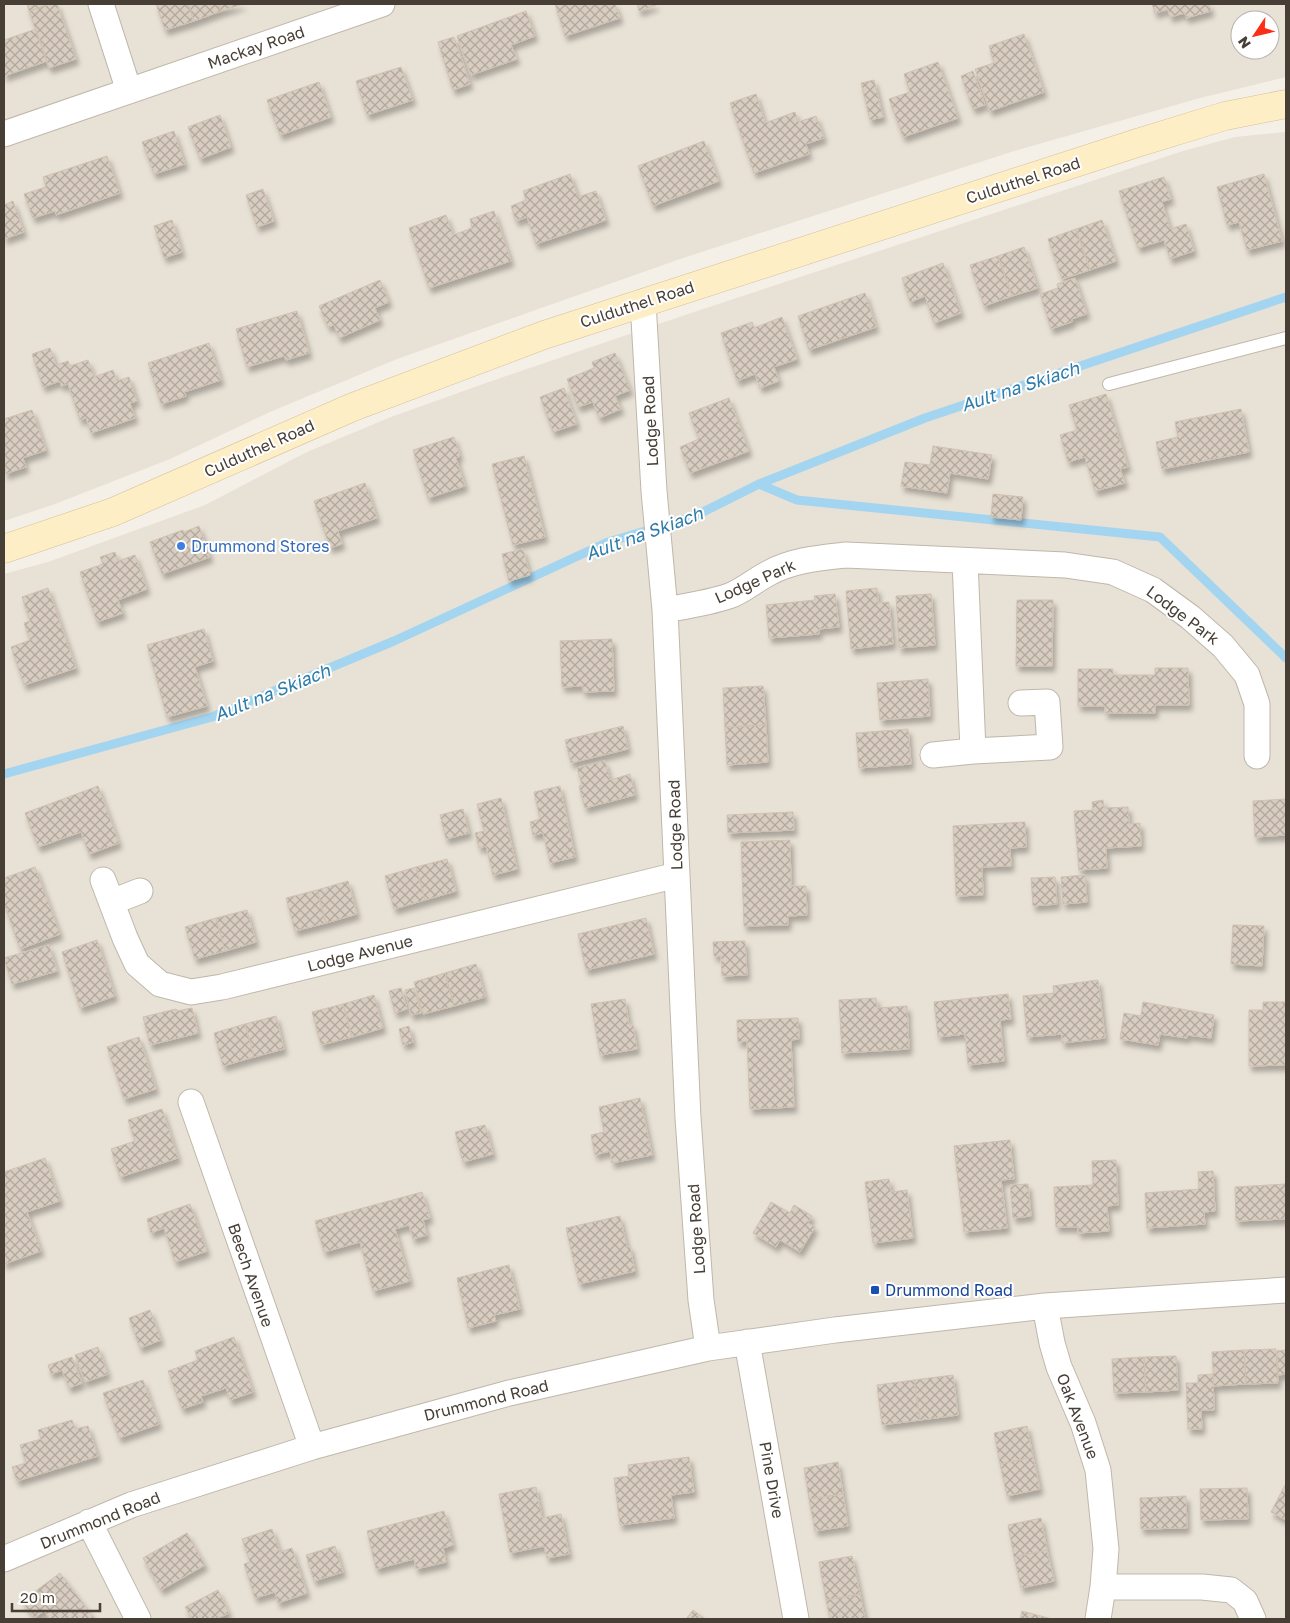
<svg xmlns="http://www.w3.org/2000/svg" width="1290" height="1623" viewBox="0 0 1290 1623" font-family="'Golos Text',sans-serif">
  <defs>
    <pattern id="building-cross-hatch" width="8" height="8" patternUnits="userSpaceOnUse" patternTransform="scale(1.25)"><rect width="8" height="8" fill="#d8cdc0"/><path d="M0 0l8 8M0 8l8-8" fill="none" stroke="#b1a89d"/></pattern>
    <filter id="shadow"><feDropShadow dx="3" dy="5.5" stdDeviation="2.5" flood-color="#0004"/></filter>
  </defs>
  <rect width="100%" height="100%" fill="#f4efe7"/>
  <path fill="#e8e1d5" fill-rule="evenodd" d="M4,4H1286V77L1200,98L1011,152L680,259L397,359L270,412L170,459L55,504L4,521ZM1240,20H1270V50H1240Z
    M1286,132V1619H4V574L48,562L205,505L307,452L391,417L486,383L694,312L1183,151L1235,137Z"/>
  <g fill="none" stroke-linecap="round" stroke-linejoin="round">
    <path stroke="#a4d5f0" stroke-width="9" d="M759,484L797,500L1160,537L1286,658
      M4,774L212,717L394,641L608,542L693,517L759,484L925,418L1286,297"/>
  </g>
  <path fill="url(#building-cross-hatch)" stroke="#d0c2b0" filter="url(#shadow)" d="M27,4H50L29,11Z
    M50,4H57L76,59L49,68L29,11Z
    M156,4H188L194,21L165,30Z
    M188,4H218L221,11L194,21Z
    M218,4H243L221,11Z
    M555,4H615L620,18L565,36Z
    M637,4H655L656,5L639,11Z
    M1152,4H1209L1211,11L1186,18L1185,13L1170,17L1168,9L1155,13Z
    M526,11L535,36L511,45L517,59L471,75L457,36Z
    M36,29L47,61L4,76V40Z
    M1024,34L1044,92L990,111L975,69L994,63L989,46Z
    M454,37L470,84L453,90L438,42Z
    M938,62L958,118L903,137L889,99L910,92L904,74Z
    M401,67L413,100L367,115L356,81Z
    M973,71L985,105L973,109L961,76Z
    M874,80L883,117L870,120L861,83Z
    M319,82L331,117L280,135L267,100Z
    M756,94L765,123L795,112L798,122L816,116L824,138L806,144L809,154L754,173L730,103Z
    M220,115L231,147L200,159L188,127Z
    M174,131L185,164L154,174L142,142Z
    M704,141L719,181L653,206L638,166Z
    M107,156L120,193L56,215L55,211L33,218L24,194L46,187L43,177Z
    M570,174L578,197L596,191L606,220L536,244L527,217L516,221L511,206L526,200L523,191Z
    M1264,174L1282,241L1247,250L1239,222L1227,225L1217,187Z
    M1164,177L1171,199L1162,202L1170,229L1186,224L1194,251L1170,259L1164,240L1138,248L1119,191Z
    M263,189L274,221L257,227L246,195Z
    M13,201L24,232L4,239V205Z
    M494,211L511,261L429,288L409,228L446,215L453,235L472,228L470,219Z
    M172,220L182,252L164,258L154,226Z
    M1102,220L1116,261L1090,270L1076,229Z
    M1076,229L1090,270L1062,279L1048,239Z
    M1024,247L1038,288L1012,296L998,256Z
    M998,256L1012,296L984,306L970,265Z
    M943,263L961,313L934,323L925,296L910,302L902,278Z
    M1075,278L1087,314L1072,319V322L1051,329L1040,294L1058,288L1057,284Z
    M380,280L389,302L375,308L380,320L339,338L334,325L328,327L319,306Z
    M865,293L876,327L809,350L798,316Z
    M297,311L309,353L286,360L284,356L247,367L236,329Z
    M782,317L797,359L774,367L779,381L760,388L755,374L737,381L721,333L752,322L754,328Z
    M209,343L221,380L184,392L186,396L161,404L148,363Z
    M50,348L56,365L68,361L70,366L88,360L94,377L113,370L117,381L129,377L137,401L130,403L135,418L91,433L86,418L80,420L68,384L61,386L60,381L43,387L32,354Z
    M615,353L630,390L615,396L621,409L599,418L593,402L578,407L567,379L594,368L592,362Z
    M564,388L577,424L553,432L540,397Z
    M1106,394L1128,467L1120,469L1125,483L1095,491L1085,457L1068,462L1060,435L1077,430L1069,405Z
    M729,398L749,451L690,473L680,447L699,439L689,413Z
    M1241,409L1249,452L1162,469L1156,442L1178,437L1175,422Z
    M32,410L46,450L23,458L26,467L5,474L4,419Z
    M454,437L460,456L456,458L465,486L428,498L413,450Z
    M933,446L992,455L988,479L950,473L947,493L901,486L905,462L930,465Z
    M524,456L545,537L513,545L492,464Z
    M365,483L377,518L338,531L342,544L330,548L314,501Z
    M993,494L1023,497L1021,520L991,517Z
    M199,526L210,557L162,574L150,542L183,530L184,532Z
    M523,549L530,575L509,581L502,554Z
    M115,552L118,561L135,555L147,589L118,600L123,613L97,622L80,572L103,564L100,557Z
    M48,588L76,668L24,685L11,647L30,640L24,623L30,621L22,597Z
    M877,588L878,603L889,602L893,644L851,649L846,591Z
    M835,594L839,627L819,629V634L769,638L766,605L815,600L814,596Z
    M931,594L935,645L899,648L896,596Z
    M1017,600H1053L1052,666H1016Z
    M204,629L213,661L195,667L207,706L167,717L147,645Z
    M612,639L614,691L583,692V686L562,687L560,641Z
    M1155,668H1188L1189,705H1155V713H1105V706H1078V669H1113V675H1155Z
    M928,679L930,716L880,720L877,683Z
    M763,686L766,725L725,727L723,688Z
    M766,725L768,762L727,765L725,727Z
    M623,726L628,749L571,763L565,740Z
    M908,729L911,764L859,768L856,733Z
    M605,761L610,780L630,774L635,795L585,808L579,786L582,785L577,768Z
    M98,786L119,843L89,854L81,832L38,847L25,813Z
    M560,786L575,857L550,863L543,833L533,835L530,822L540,819L534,792Z
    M501,798L517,869L493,875L486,846L479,848L475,833L484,831L477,804Z
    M1286,799V835L1255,837L1253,801Z
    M1103,800L1104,808L1128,807L1129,824L1140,823L1141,846L1106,848L1107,868L1079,870L1074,811L1093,810L1092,802Z
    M463,809L469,833L446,839L440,815Z
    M793,812L794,830L728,833L727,815Z
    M1025,822L1026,847L1010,848L1011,866L982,867L983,895L956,896L953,826Z
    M790,840L791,886H806L807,915L788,916V925L744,926L741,842Z
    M447,859L456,891L425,900L416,867Z
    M35,867L60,934L20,949L4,903V878Z
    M416,867L425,900L394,909L385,876Z
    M1085,875L1087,902L1063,904L1061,877Z
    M1055,877L1057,904L1033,906L1031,878Z
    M348,881L357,914L326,923L317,890Z
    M317,890L326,923L295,931L286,898Z
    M247,910L256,942L225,951L216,918Z
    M216,918L225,951L195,959L185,927Z
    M646,918L654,954L586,970L578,934Z
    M1233,925L1264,926L1262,966L1231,964Z
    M97,940L115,996L80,1008L62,952Z
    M745,941L747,975L722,976L721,956H714L713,942Z
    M49,945L57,971L12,984L4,958Z
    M476,964L485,997L454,1006L445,973Z
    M445,973L454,1006L423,1014L414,982Z
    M1098,980L1105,1038L1062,1043V1034L1027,1037L1023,996L1054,993L1053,986Z
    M401,988L407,1009L395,1013L389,991Z
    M414,988L421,1013L411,1015L405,990Z
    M1008,994L1011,1019L1000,1020L1004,1061L968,1065L965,1034L938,1037L934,1002Z
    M374,995L383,1028L352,1037L343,1004Z
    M876,998L877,1008L907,1006L909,1049L842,1053L839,1000Z
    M625,999L629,1025H633L637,1049L600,1055L591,1004Z
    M1143,1002L1214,1015L1211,1038L1187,1035V1038L1160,1034L1158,1045L1120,1039L1124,1013L1141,1016Z
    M1263,1002H1286V1065L1249,1066V1010H1263Z
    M343,1004L352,1037L321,1045L312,1012Z
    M192,1008L198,1033L150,1045L143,1017L176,1009L177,1011Z
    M276,1016L284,1049L254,1057L245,1024Z
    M798,1018L799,1039L791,1040L794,1107L750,1109L747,1041L738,1042L737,1020Z
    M245,1024L254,1057L223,1066L214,1033Z
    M409,1026L413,1042L403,1045L399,1029Z
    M139,1037L156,1089L124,1099L107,1047Z
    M640,1098L652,1155L612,1163L610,1151L595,1155L591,1135L604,1132L599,1107Z
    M162,1109L178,1158L120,1177L111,1149L135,1141L128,1120Z
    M485,1125L493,1154L463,1162L455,1132Z
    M1010,1140L1014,1179L1001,1180L1007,1228L964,1232L954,1146Z
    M45,1158L60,1201L27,1212L41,1251L4,1264V1172Z
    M1116,1160L1118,1205L1107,1206L1109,1231L1078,1233V1227H1056L1054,1187L1093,1185L1092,1161Z
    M1213,1171L1215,1211L1204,1212L1205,1224L1147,1228L1145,1193L1199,1189L1198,1172Z
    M889,1179L891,1192L907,1190L913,1238L873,1243L865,1182Z
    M1028,1184L1031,1216L1013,1218L1010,1185Z
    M1286,1184V1219L1236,1221L1235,1187Z
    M422,1192L430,1218L423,1220L427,1235L413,1239L409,1225L395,1229L410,1281L373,1291L360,1242L324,1252L315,1221Z
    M771,1202L790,1213L794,1205L812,1216L808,1223L815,1227L800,1252L780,1240L776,1247L753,1233Z
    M190,1204L207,1251L175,1262L164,1228L151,1233L147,1219Z
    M620,1216L627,1247L630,1246L635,1271L579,1284L566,1228Z
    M509,1265L520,1309L494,1315L496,1321L468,1328L457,1278Z
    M150,1310L161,1340L140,1348L129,1318Z
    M234,1337L253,1392L230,1400L226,1388L201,1396L203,1402L182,1409L168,1371L198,1360L195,1351Z
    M98,1347L108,1374L85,1382L75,1355Z
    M1276,1349L1278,1383L1246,1384L1244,1350Z
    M1244,1350L1246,1384L1214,1386L1212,1352Z
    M1286,1350V1374L1278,1375L1277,1351Z
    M1176,1356L1178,1390L1146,1392L1144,1357Z
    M72,1357L82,1383L69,1388L62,1370L51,1374L48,1365Z
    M1144,1357L1146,1392L1114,1393L1112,1359Z
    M1213,1374L1214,1410H1201L1202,1429H1188L1186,1383H1198V1375Z
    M953,1375L958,1415L920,1420L914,1380Z
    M143,1380L159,1424L119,1438L103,1393Z
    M914,1380L920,1420L882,1425L877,1385Z
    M72,1420L75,1429L88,1426L98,1456L17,1481L12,1467L26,1463L20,1445L41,1439L38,1430Z
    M1027,1426L1033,1457L1000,1464L994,1433Z
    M689,1457L694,1492L671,1495L674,1518L620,1525L614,1478L629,1476L628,1465Z
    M1033,1457L1040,1489L1007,1496L1000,1464Z
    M838,1462L843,1494L809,1499L804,1468Z
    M1285,1485H1286V1520L1271,1512Z
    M536,1487L542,1518L561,1514L569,1554L547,1558L544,1546L510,1553L499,1494Z
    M1247,1488L1248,1519L1201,1520L1200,1489Z
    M843,1494L848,1526L815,1531L809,1499Z
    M1186,1496L1187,1528L1141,1529L1140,1498Z
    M444,1511L453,1545L443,1548L446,1562L416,1569L414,1559L376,1569L367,1531Z
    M1041,1518L1047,1550L1014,1557L1008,1525Z
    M272,1529L280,1552L292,1548L307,1593L278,1603L275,1592L255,1598L244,1564L250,1562L242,1539Z
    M187,1533L205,1565L161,1590L143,1558Z
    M335,1546L343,1572L314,1581L306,1555Z
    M1047,1550L1054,1581L1021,1588L1014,1557Z
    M852,1556L860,1594L826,1600L819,1562Z
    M60,1573L95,1619H50L44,1611L34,1618L22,1601Z
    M218,1590L229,1613L216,1619H192L185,1607Z
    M860,1594L865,1619H830L826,1600Z
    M693,1610L705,1619H686Z
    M1022,1611L1052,1619H1020Z"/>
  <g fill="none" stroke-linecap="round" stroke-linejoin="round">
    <defs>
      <path id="service" d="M1109,384L1286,338"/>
      <path id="minor" d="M101,4L129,91
        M4,134L382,4
        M643,302L654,491L665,610L688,1118L701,1300L708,1348
        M965,561L973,751
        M665,610C687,606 708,603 729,596C743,591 755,580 769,573C793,560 819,558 846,555L1065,565L1113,572L1153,590L1190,617L1223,646L1247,675L1257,704V756
        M933,755L973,751L1050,747L1047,702L1021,703
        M103,880L125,938L137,964L160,984L191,992L222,987L677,875
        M112,902L140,891
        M191,1102L312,1447
        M1045,1306L1052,1343L1059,1367L1083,1423L1098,1470L1106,1549L1103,1587L1098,1619
        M747,1342L796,1619
        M89,1522L138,1619
        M4,1559L131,1505L312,1447L509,1393L708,1348L835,1330L1045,1306L1286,1290
        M1103,1587H1202L1231,1590L1245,1601L1253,1619"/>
      <path id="secondary" d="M4,549L113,512L353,407L544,335L1137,143L1225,116L1286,104"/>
    </defs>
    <use href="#service" stroke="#bfb7aa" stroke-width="14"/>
    <use href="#minor" stroke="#bfb7aa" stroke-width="27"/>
    <use href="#secondary" stroke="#d4c197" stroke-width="29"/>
    <use href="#service" stroke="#fff" stroke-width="12"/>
    <use href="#minor" stroke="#fff" stroke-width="25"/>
    <use href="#secondary" stroke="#feeec6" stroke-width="28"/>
  </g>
  <circle fill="#3f7fe0" stroke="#fff" stroke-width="2" cx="181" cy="546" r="5"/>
  <rect fill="#1a4fb4" stroke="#fff" stroke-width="2" x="870" y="1285" width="10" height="10" rx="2.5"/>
  <g text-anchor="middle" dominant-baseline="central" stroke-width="4" stroke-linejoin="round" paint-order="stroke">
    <g font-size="16" fill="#473f36" stroke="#fff">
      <text transform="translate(256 47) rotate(-19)">Mackay Road</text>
      <text transform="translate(1023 180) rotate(-18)">Culduthel Road</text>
      <text transform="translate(637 304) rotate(-18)">Culduthel Road</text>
      <text transform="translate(650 421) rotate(-93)">Lodge Road</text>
      <text transform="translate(259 448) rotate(-24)">Culduthel Road</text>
      <text transform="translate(755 581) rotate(-24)">Lodge Park</text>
      <text transform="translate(1183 615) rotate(37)">Lodge Park</text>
      <text transform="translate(675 825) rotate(-92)">Lodge Road</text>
      <text transform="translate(360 953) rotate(-14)">Lodge Avenue</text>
      <text transform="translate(696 1229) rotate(-94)">Lodge Road</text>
      <text transform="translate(251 1275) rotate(71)">Beech Avenue</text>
      <text transform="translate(486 1400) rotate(-14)">Drummond Road</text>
      <text transform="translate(1078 1416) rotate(69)">Oak Avenue</text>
      <text transform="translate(772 1480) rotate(80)">Pine Drive</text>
      <text transform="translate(100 1520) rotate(-22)">Drummond Road</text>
    </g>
    <g font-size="16" fill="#366cbe" stroke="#fff" text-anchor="start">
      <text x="191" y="546">Drummond Stores</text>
    </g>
    <g font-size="16" fill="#164399" stroke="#fff" text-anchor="start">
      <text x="885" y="1290">Drummond Road</text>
    </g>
    <g font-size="18" font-style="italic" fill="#2e7cab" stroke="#fff">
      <text transform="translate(1020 386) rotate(-18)">Ault na Skiach</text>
      <text transform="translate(644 533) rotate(-20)">Ault na Skiach</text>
      <text transform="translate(272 692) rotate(-22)">Ault na Skiach</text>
    </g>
  </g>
  <rect width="1290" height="1623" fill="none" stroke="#473f36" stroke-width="10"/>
  <g transform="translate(1255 35) rotate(235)"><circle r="24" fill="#ffffff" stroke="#b5b2af"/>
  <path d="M0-4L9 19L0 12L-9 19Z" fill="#fa2f18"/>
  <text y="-8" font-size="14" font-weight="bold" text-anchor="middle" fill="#473f36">N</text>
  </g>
  <path d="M12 1603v8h88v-8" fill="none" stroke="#473f36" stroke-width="2.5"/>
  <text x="20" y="1603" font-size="15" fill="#473f36" stroke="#ffffff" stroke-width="4" paint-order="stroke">20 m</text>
</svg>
